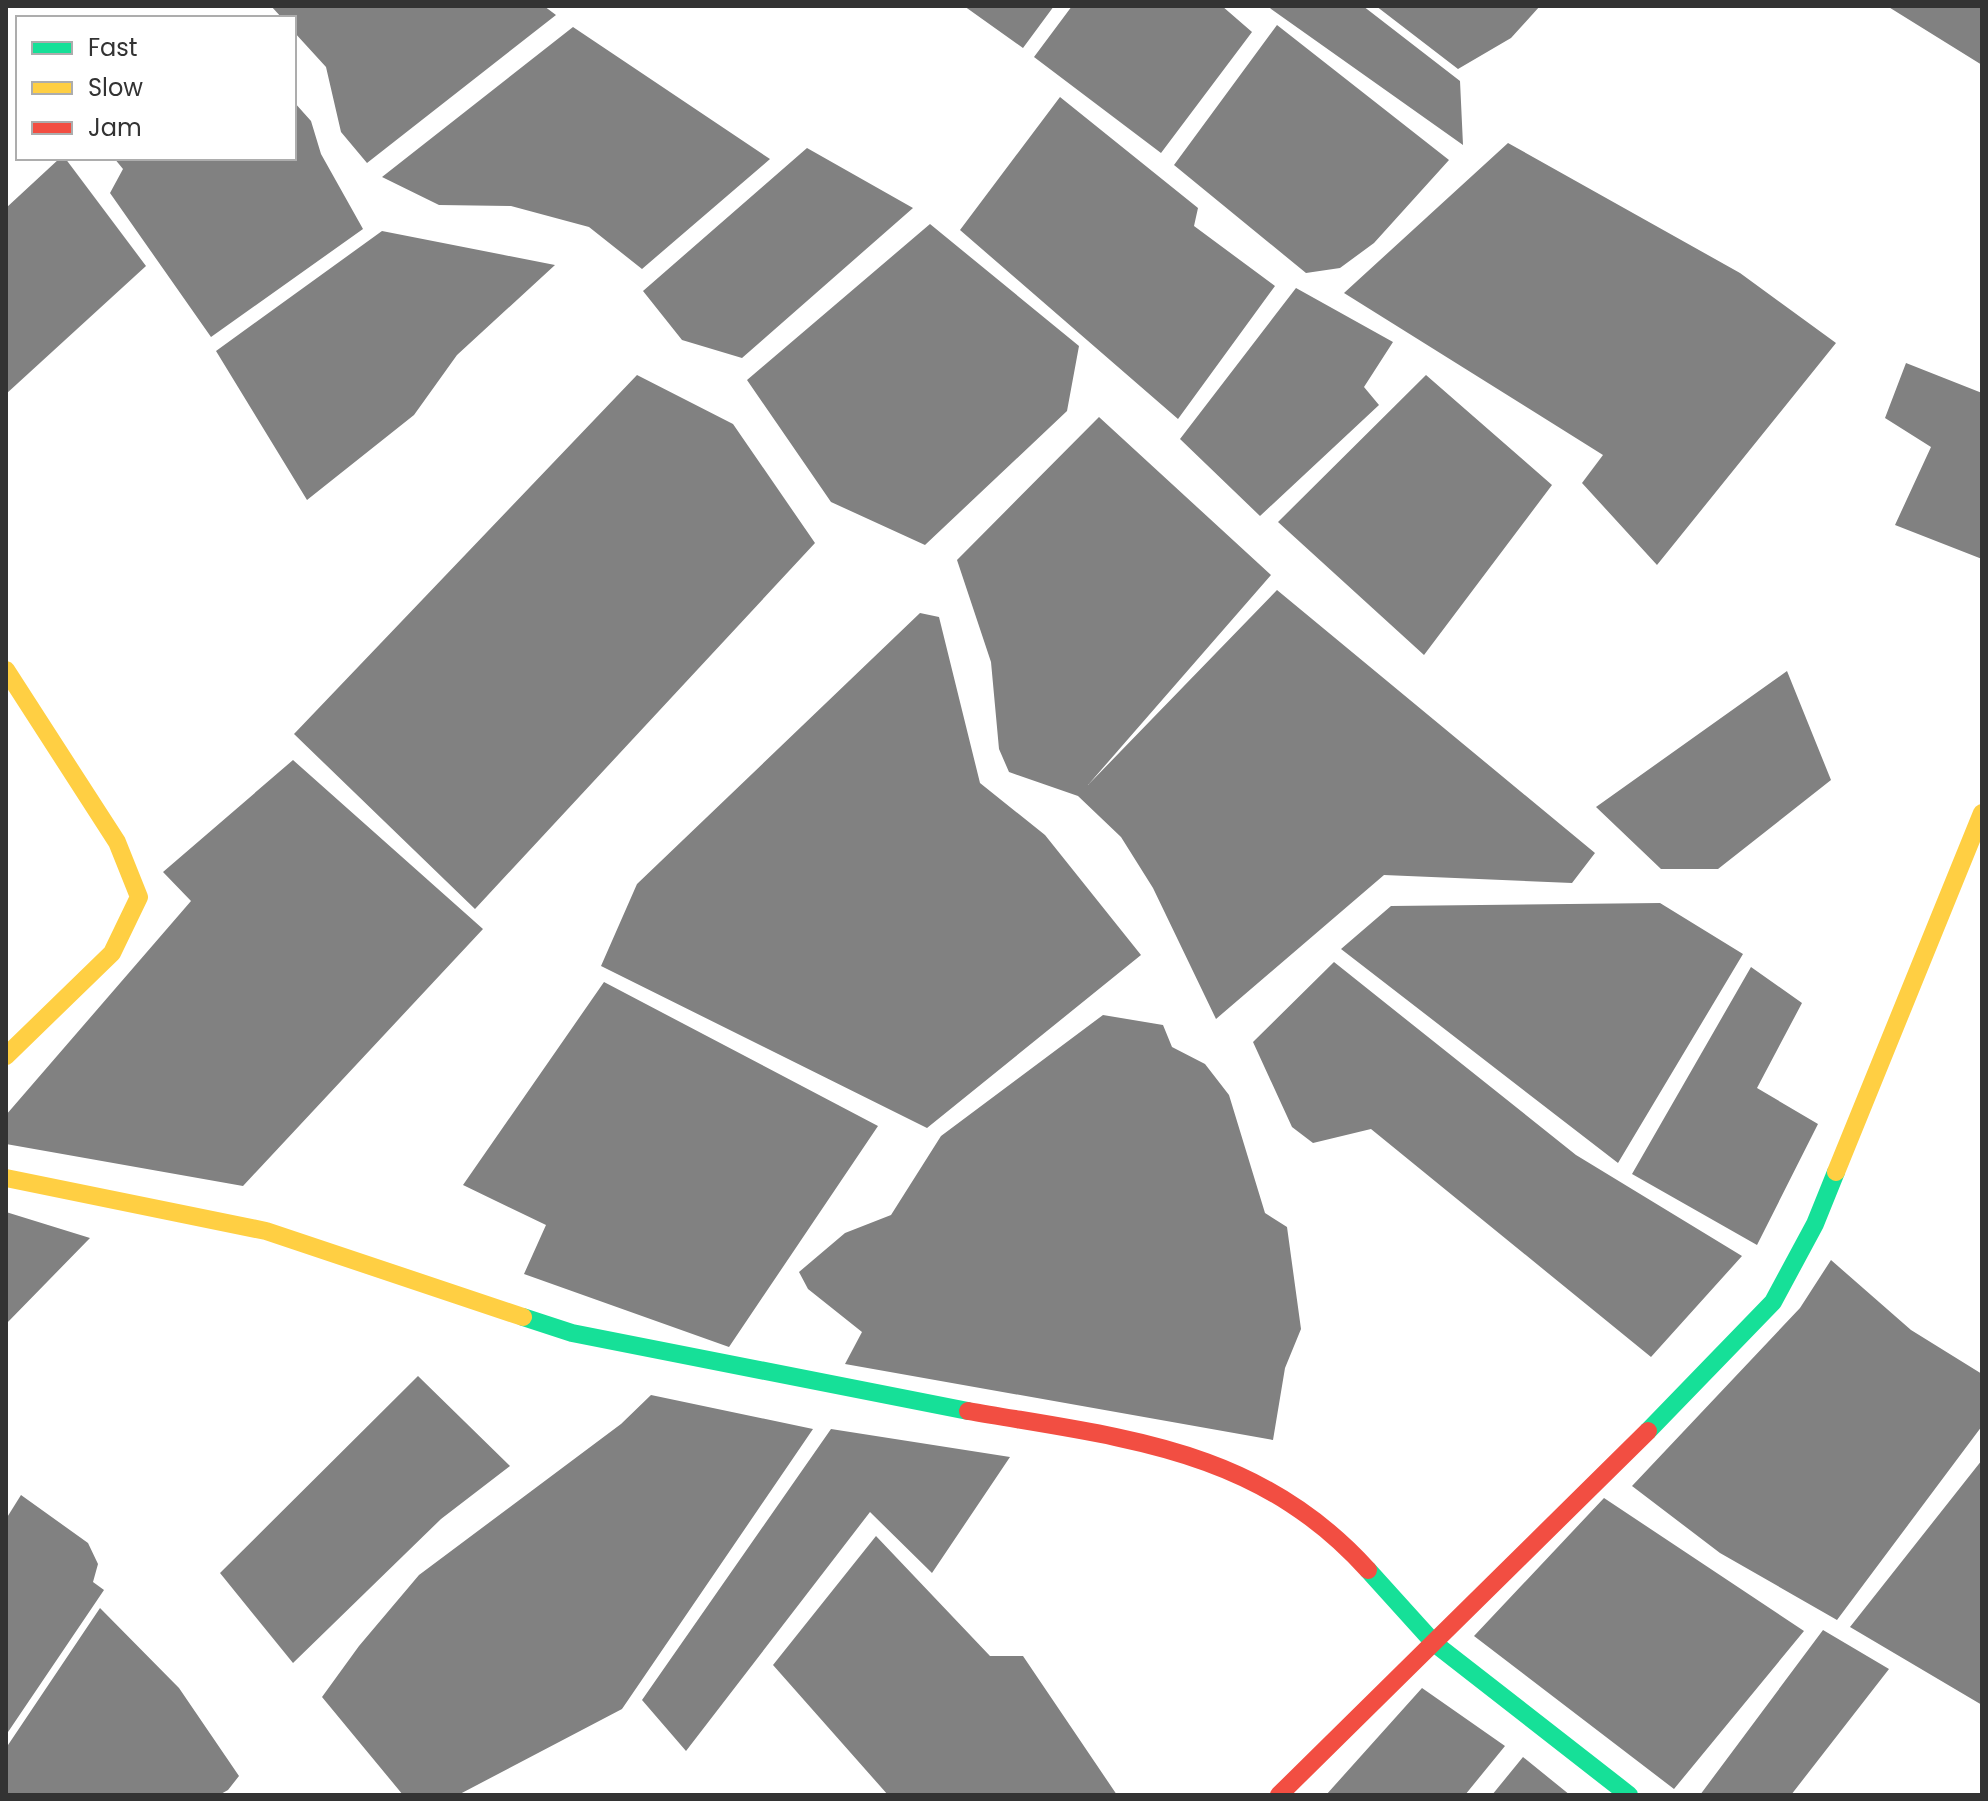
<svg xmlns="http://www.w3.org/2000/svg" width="1988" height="1801" viewBox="0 0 1988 1801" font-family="Poppins,sans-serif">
  <rect width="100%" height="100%" fill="#fff"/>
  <path fill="#818181" d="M271,6H544L556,15L367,163L341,132L326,67L294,32V18H282Z
    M964,6H1054L1023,48Z
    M1072,6H1222L1252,32L1161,153L1034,57Z
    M1267,6H1363L1460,81L1463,145Z
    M1376,6H1540L1511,38L1458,69Z
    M1887,6H1982V65Z
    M1277,25L1449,160L1374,243L1340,268L1306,273L1174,165Z
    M573,27L770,159L642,269L589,227L511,206L439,205L382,177Z
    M1060,97L1198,208L1194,226L1275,286L1178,419L960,230Z
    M294,102L311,121L321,154L363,229L211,337L110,193L123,169L114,158H294Z
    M1508,143L1740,273L1836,343L1657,565L1582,483L1603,455L1344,293Z
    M807,148L913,208L742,358L682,340L643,291Z
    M60,158H65L146,266L6,394V208Z
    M930,224L1079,346L1067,411L925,545L831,502L747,380Z
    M382,231L555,265L457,355L414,415L307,500L216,351Z
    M1296,288L1393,342L1364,387L1379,405L1260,516L1180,439Z
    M1906,363L1982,393V559L1895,525L1931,447L1885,418Z
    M637,375L733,424L815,543L475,909L294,734Z
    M1426,375L1552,485L1424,655L1278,522Z
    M1099,417L1271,575L1088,785L1277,590L1595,853L1572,883L1384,875L1216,1019L1153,888L1121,837L1078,796L1009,772L999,749L991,662L957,560Z
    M920,613L939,617L980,783L1045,835L1141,955L927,1128L601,966L637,884Z
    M1787,671L1831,780L1718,869H1661L1596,807Z
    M293,760L483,929L243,1186L6,1144V1115L191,901L163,872Z
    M1660,903L1743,954L1618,1163L1341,949L1391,906Z
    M1334,962L1576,1155L1742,1256L1651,1357L1371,1129L1313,1143L1292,1127L1253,1042Z
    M1751,967L1802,1003L1757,1088L1818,1124L1757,1245L1632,1174Z
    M604,982L878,1126L729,1347L524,1274L546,1225L463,1185Z
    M1103,1015L1163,1025L1172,1047L1205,1064L1229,1095L1265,1213L1287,1227L1301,1329L1285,1368L1273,1440L845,1364L862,1332L808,1289L799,1272L845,1233L891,1215L941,1136Z
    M6,1212L90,1238L6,1324Z
    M1831,1260L1911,1330L1982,1374V1426L1837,1620L1720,1553L1632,1486L1800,1308Z
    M418,1376L510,1466L441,1519L293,1663L220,1573Z
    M651,1395L813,1429L622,1709L458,1795H403L322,1697L359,1646L419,1575L621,1424Z
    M831,1429L1010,1457L932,1573L870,1512L686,1751L642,1700Z
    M1982,1460V1705L1850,1627Z
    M21,1495L88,1543L98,1564L93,1582L104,1590L6,1735V1519Z
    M1604,1498L1804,1631L1674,1789L1474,1636Z
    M876,1536L990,1656H1023L1117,1795H888L773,1665Z
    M100,1608L179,1688L239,1776L228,1790L219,1795H6V1748Z
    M1823,1630L1889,1669L1791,1795H1700Z
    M1422,1688L1505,1746L1465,1795H1326Z
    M1523,1757L1570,1795H1492Z"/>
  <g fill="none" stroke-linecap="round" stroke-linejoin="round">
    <path stroke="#16e098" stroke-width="18" d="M523,1317L572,1333L968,1411
      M1648,1431L1773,1302L1815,1224L1836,1172
      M1368,1570L1434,1643L1629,1795"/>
    <path stroke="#ffcf43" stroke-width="18" d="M6,670L117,842L139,897L112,953L6,1056
      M1836,1172L1982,813
      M6,1178L266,1231L523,1317"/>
    <path stroke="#f24e42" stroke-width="18" d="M968,1411C1121,1438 1257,1447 1368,1570
      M1279,1795L1648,1431"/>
  </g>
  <rect width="1988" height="1801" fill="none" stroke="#333333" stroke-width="16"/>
  <rect x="16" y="16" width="280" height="144" fill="#ffffff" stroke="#adadad" stroke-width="2"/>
  <rect x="32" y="42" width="40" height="12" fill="#16e098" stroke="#adadad" stroke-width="2"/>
  <text x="88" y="56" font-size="24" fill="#333333">Fast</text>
  <rect x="32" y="82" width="40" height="12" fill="#ffcf43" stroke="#adadad" stroke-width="2"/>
  <text x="88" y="96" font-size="24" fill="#333333">Slow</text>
  <rect x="32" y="122" width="40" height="12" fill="#f24e42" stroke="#adadad" stroke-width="2"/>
  <text x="88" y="136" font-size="24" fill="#333333">Jam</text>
</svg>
